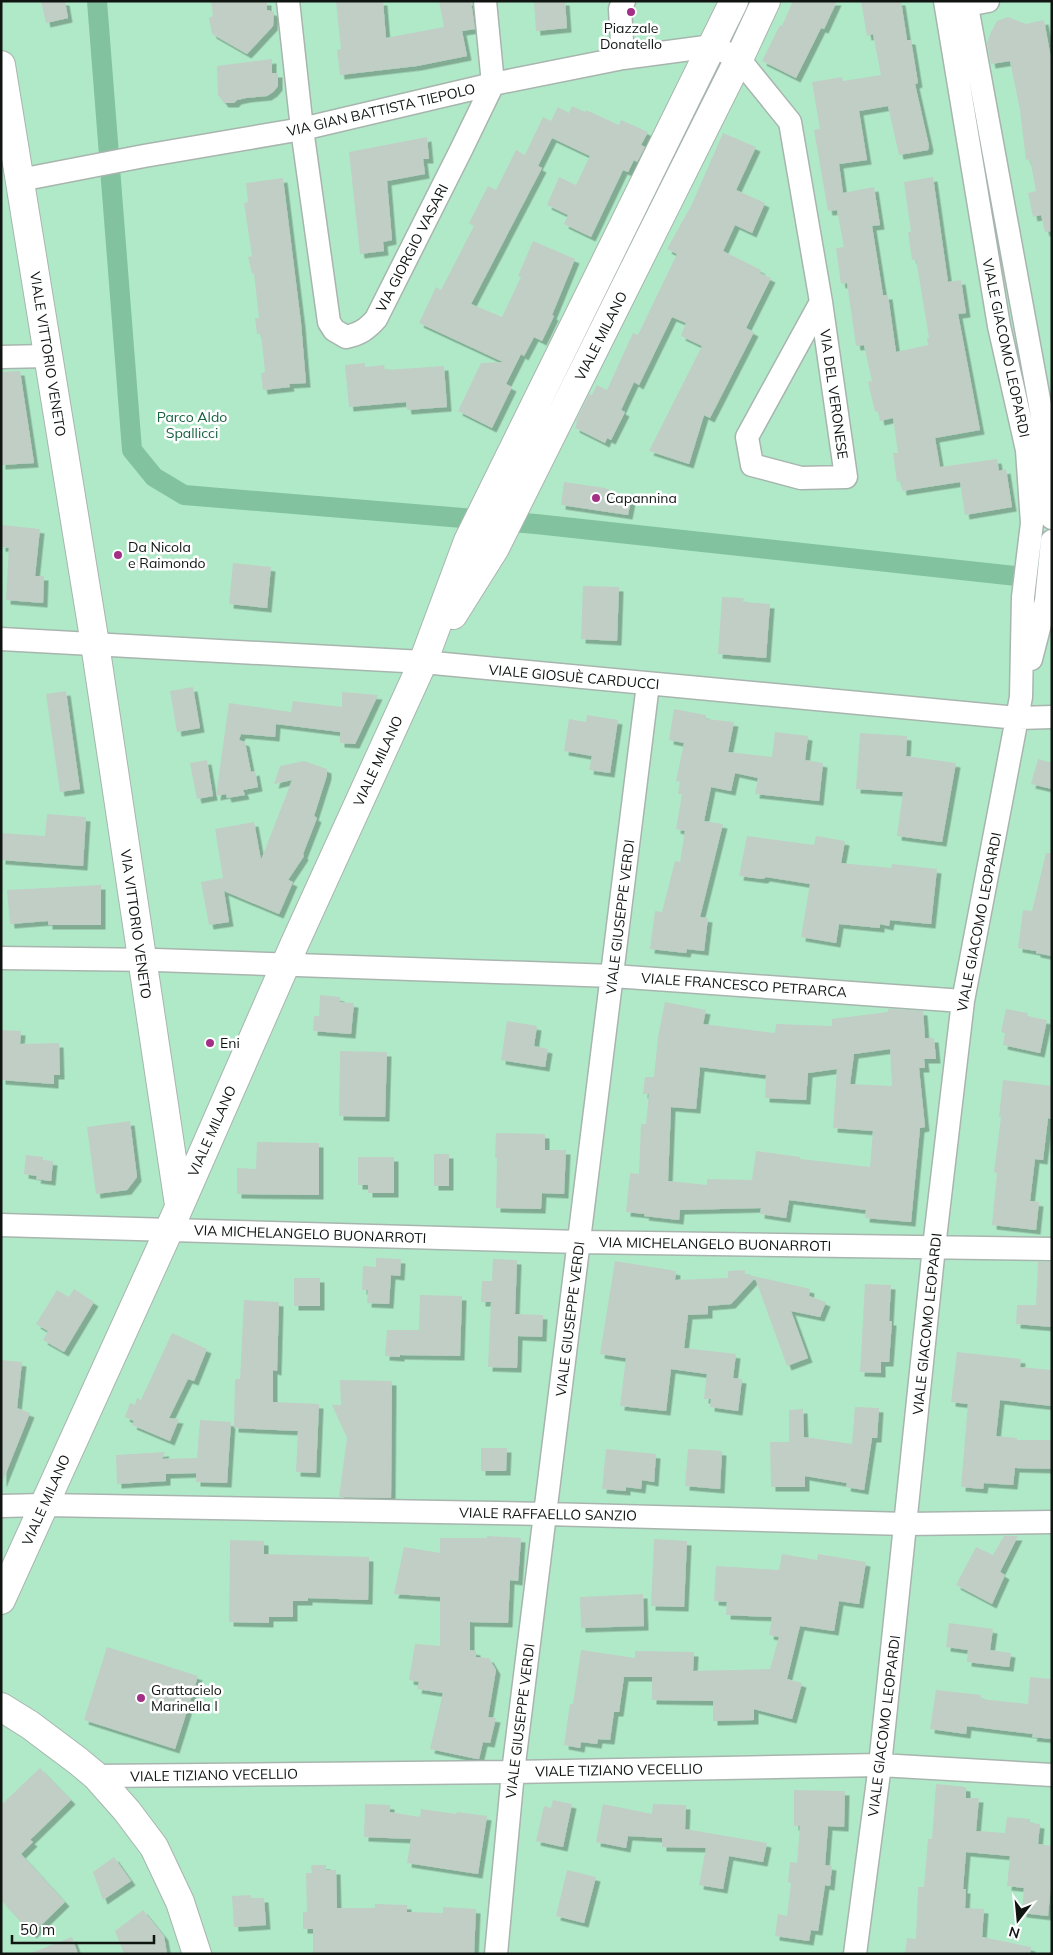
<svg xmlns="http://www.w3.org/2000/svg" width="1053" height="1955" viewBox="0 0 1053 1955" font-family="Mulish,sans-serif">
  <defs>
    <filter id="shadow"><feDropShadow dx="4.5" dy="4.5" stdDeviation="0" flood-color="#0004"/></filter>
  </defs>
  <rect width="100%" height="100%" fill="#ecf9f1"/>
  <path fill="#b0e9c8" d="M1,1H1052V1954H1Z"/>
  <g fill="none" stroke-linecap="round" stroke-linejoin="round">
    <path stroke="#82c29f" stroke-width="20" d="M97,1L132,450L154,477L184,495L536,524L1052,580"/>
  </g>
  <path fill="#c1cec6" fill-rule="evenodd" filter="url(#shadow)" d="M41,1H65L68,18L46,23Z
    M211,1H267V10L274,12L273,26L247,54L212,34L209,18L213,16Z
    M336,1H383L386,38L444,27L439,1H471L475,29L462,31L467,56L417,66L340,75L337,50L341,49Z
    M534,1H565L567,28L536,31Z
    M793,1H837L824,29L821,28L796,78L762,61L780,25L782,26Z
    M861,1H901L907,40H911L918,83L915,84L929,146L928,150L899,155L888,106L859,111L867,160L839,164L843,193L874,187L880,225L872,226L883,295H888L896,352L928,345L927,338H929L916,259L912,260L908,232H911L904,182L933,177L948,282L961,280L966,313L958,314L980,430L935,438L940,467L997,459L999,471L1006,469L1012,507L965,515L960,482L902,491L901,481L897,482L893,453H898L893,418L880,421L878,411L875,412L868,382L872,381L864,345L856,346L847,283L841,284L836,248L844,247L837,210L828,211L814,130L820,129L812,82L842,77L843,81L881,75L873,34L867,36Z
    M1008,17L1026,24L1044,20L1052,64V231L1045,232L1041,215L1033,217L1028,193L1036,191L1030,159L1026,160L1020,110L1010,61L991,64L987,42L992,30L997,21Z
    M272,59V73H278V86L273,92L267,96L246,98L237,100L234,103H224L218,95L217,66Z
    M572,106L585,112L586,110L619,125L621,120L648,132L641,145L645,147L637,162L634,160L628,172L623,170L591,237L564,224L568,215L547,205L559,177L576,185L590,156L552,138L538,166L542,168L471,304L502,317L521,277L518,276L533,241L575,259L552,315L554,316L542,341L534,337L524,356L521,354L506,384L512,387L492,428L458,411L481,363L503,362L419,323L436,287L441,290L474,226L469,223L488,186L496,190L516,150L525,155L543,117L551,121L558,107L569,113Z
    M723,133L756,147L736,190L765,203L752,233L735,225L723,251L761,270L760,273L771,278L746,328L754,332L710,418L704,415L689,464L649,451L702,346L681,336L686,323L672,317L639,385L634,382L621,410L625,412L611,440L607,438L605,443L575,428L577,422L576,421L589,394L592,395L597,385L607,390L633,333L638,335L677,254L667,249L692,204Z
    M427,137L429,159H423L425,174L387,181L392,240L383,242L384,251L360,254L349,152Z
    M283,178L301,323L306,383L289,384L290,387L263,390L261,373L265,372L261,334H257L255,318H259L254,273L252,274L248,257L252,256L244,203L248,202L246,183Z
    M365,363V367L384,365L385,370L444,366L447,407L407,410L406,402L349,407L345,365Z
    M20,371L34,463L1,465V372Z
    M564,482L605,488L631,500L628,515L561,505Z
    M1,525L40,529L35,576H44L43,603L6,600L9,548L1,547Z
    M233,563L271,567L267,608L229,604Z
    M583,586L619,587L617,641L581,639Z
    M722,597L744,598L743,602L770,604L766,658L718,654Z
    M193,687L200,728L177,732L170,691Z
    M66,691L80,789L60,792L46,694Z
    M342,692L378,695L355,744L340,743V732L276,724L275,737L241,734L239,740L245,742L251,772L255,771L258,787L243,790L245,795L227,798L226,794L216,796L229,703L291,712L293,701L342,707Z
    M674,709L706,715V719L734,722L728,752L772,757L775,732L808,736L805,760L823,763L819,801L755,794L758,778L735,773L731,791L711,787L704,821L723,824L700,917L708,918L704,951L687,949L686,953L650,949L655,911L662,912L675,861L680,862L685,831L676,829L682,794H678L680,782L676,781L684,743L669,740Z
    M587,715L618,720L610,773L589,770L592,756L564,751L569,719L586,722Z
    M860,733L907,736L906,756L956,763L942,842L897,836L903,792L856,789Z
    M1038,759L1052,763V789L1031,784Z
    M207,760L213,796L197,799L190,763Z
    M304,761L327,769V775L314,816L317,818L303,854L304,856L288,880L293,882L279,914L224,891L229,922L209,925L201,882L223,878L215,829L254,822L261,860L292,780L274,784L280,766Z
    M47,814L86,817L83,866L1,860V833L45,836Z
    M747,836L814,845L816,836L845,841L841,863L891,868L892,864L937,869L931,924L890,920L889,926L880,924V928L839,924L836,943L801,937L810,884L766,877L763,879L739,876Z
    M1046,853H1052V956L1036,953V951L1018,948L1023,910L1032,911Z
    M101,885V925H48V921L10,924L7,890Z
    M320,995L340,997V1002L354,1003L351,1034L313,1031L314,1016H319Z
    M665,1002L706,1010L703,1024L775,1033L776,1024L832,1026V1019L888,1012V1009L923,1011L925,1038H934L936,1059H924L925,1068H919L925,1127L920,1128L911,1222L865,1218L866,1210L789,1200L786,1218L760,1214L761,1208L680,1210L679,1220L644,1216L645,1214L626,1212L630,1173L639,1174L641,1124H646L649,1094H643L645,1077H654L658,1037ZM890,1049L892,1086L850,1084L854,1054ZM700,1067L766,1075L765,1098L806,1100L808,1073L837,1069L833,1128L873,1131L870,1167L800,1159V1157L756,1151L752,1180L707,1179V1185L668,1181L671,1107L696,1109Z
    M1006,1009L1028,1013L1027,1016L1047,1020L1040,1053L1003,1045L1005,1033L1001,1032Z
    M507,1021L537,1026L534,1046L548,1049L545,1067L501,1060Z
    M1,1030L21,1031L20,1044L59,1043L60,1075H54V1084L1,1080Z
    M340,1051L387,1052L385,1117L339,1116Z
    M1003,1080L1052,1086V1119L1048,1118L1043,1160L1035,1159L1030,1201L1039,1202L1036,1230L992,1225L997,1173L994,1172L1001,1117H999Z
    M130,1121L137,1177L127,1190L96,1194L87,1127Z
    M496,1133L545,1134V1150H566L564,1194L542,1193L541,1209L496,1208L497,1158H495Z
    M257,1142L319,1143V1195L237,1194V1168L256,1169Z
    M434,1154H449V1186H434Z
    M26,1155L43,1157V1160L53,1161L51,1181L36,1179L37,1176L24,1174Z
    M358,1157H394V1193H368V1185H358Z
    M376,1258L401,1259L400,1276L391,1275L389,1304L367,1303L368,1290H362L363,1266L376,1267Z
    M493,1259L517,1260L515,1314L543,1315L542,1337L518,1336L517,1368L488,1367L491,1302H481L482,1281H492Z
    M615,1261L676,1271L675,1280L728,1278V1271L745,1270V1274L810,1289L809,1296L826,1302L820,1317L791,1311L808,1358L787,1366L755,1278L731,1304L708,1306V1314L688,1315L684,1348L736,1354L733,1378L742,1379L738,1411L710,1407L711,1399H704L707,1374L671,1369L666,1411L620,1406L626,1358L600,1354Z
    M1038,1262H1052V1327L1016,1324L1017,1305H1036Z
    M294,1278H320V1306H294Z
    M865,1284L891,1285L889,1321H892L889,1362H881V1373L860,1372Z
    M74,1289L94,1302L64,1352L43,1340L48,1331L36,1324L57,1290L69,1297Z
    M420,1295L462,1296L460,1356L400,1355V1357L385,1356L387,1330H419Z
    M244,1300L279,1302L277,1371L273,1370V1402L319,1404L316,1473L296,1472L298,1431L234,1428L235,1379H240Z
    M172,1333L207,1349L194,1381L188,1379L169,1418L179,1419L170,1441L132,1425L134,1421L125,1417L130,1403L135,1405L137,1398L141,1400Z
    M957,1352L1021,1359L1020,1367L1052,1370V1406L1000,1400L996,1436L1017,1438V1440H1052V1469L1015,1468L1013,1485L984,1483L983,1489L961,1487L968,1404L951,1402Z
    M1,1360L22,1362L17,1408L30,1413L2,1483Z
    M340,1380L392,1381L391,1498L339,1497L347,1438L332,1405H341Z
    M855,1407L879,1408L877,1438H872L864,1490L846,1487L847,1483L805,1476V1487H771L770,1442H789V1410L803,1409L804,1437L852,1444Z
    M200,1420L231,1422L227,1483L196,1482V1473L166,1474V1481L117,1484L116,1455L165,1452L162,1459L197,1458Z
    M481,1448H507L506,1471H481Z
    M606,1449L656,1454L654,1482L642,1480L641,1489L626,1487V1491L602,1489Z
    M688,1449L722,1451L720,1489L685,1486Z
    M487,1536L521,1538L518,1581L510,1580L508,1623L470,1622V1650L476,1651V1657L489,1658L496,1670L488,1717L496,1718L490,1743L483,1742L479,1759H477L430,1749L443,1693L417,1689L419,1682L409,1680L415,1644L440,1646V1597L394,1594L404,1547L440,1553V1538H487Z
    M1004,1536H1018L1000,1572L1005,1575L992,1604L956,1585L976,1547L993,1555Z
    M654,1539L687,1541L684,1607L651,1606Z
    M230,1540L264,1541V1554L369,1557L368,1600L308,1598V1601H293V1617H269V1623L229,1622Z
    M782,1554L817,1560L818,1554L866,1562L859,1604L839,1601L834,1631L800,1626L787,1679L802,1683L792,1719L754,1709V1720L713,1721V1701L652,1700V1677H624L619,1712H614L610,1740L598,1739L597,1744L581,1742L580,1748L564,1745L570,1704H573L581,1650L635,1658V1651L694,1652L693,1671L770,1669L779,1637L769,1635L772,1617L726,1615L727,1602L714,1601L716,1566L779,1570Z
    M643,1594L644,1626L581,1628L580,1597Z
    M949,1623L993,1629L990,1650L1011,1653L1009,1667L967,1662L968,1650L946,1647Z
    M107,1647L198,1676L175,1749L84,1720Z
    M1030,1677L1052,1679V1739L1032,1737L1033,1734L967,1726L966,1734L930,1729L936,1690L981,1695V1699L1028,1704Z
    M40,1768L71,1800L30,1840L33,1842L21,1854L65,1902L32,1934L1,1900V1805Z
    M936,1784L966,1787V1798H979L976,1831L1005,1833L1007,1817L1030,1819V1823L1040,1824L1038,1844L1052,1846V1875L1048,1916L1022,1913L1024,1888L1007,1886L1010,1856L966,1852L963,1889H966L965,1908L984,1909L982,1937L1031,1947L1030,1954H905L907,1938L916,1939L918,1887H924L928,1839H932Z
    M794,1790L845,1791L844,1827L828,1826L825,1865L832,1866L830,1886L825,1885L818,1931L811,1930L809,1941L775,1936L778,1914L787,1916L791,1883L788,1882L790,1862L797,1863L800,1826H794Z
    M553,1800L572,1804L563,1847L536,1841L544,1806L551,1808Z
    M365,1804L390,1805V1812L420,1817L421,1809L456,1814L457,1812L487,1816L478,1874L407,1863L411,1839L364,1837Z
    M603,1804L652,1814L653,1804L686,1805L685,1829L767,1843L763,1862L729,1856L723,1889L699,1885L706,1848L662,1847V1838L628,1836L626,1848L596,1842Z
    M114,1857L131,1881L103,1900L93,1872Z
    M311,1865H326V1870H336L337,1908H375V1904L407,1905V1912L443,1913V1907L476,1909L474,1954H313V1929H303V1912H307L306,1873H312Z
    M567,1870L596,1877L584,1923L556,1916Z
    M251,1895V1898H264L266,1925L234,1927L232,1896Z
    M143,1910L164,1936L167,1954H124L115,1931Z
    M72,1937L78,1954H32L31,1953Z"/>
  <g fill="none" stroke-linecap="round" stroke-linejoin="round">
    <defs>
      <path id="minor" d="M288,1L302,129L329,322L334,330L346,337C360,334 367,329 376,319L461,150L493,84L485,1
        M966,1L1042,416L1052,518
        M967,5L988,1
        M623,58L620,9L624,1
        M20,180L144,156L302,129L493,84L623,58L713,46L739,59L790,122L821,302L747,437L752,465L801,478L846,477L821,302
        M1,357L49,356
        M1,639L423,662L1018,718L1052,717
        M1031,659L1046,601L1052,541
        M1,958L156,960L613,976L963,1001
        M1,1225L580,1242L1052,1249
        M1,1506L44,1505L546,1514L906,1524L1052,1522
        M96,1776L513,1772L880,1765L1052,1775
        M496,1954L513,1772L648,684
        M855,1954L880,1765L934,1247L963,1001L1021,697L1023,597L1032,523L1027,450L999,326L945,1"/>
      <path id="tertiary" d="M1,65L95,644L179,1205
        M453,615L495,548L739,59L766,1
        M1,1600L169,1230L294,945L423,662L468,541L734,1
        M1,1707L30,1725L78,1761L96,1776L127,1811L154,1847L180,1902L197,1954"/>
    </defs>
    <use href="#minor" stroke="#a8b5ae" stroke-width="25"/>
    <use href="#tertiary" stroke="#a8b5ae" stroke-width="30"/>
    <use href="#minor" stroke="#fff" stroke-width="22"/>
    <use href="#tertiary" stroke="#fff" stroke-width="28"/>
  </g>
  <g fill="#a42f87" stroke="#fff" stroke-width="2">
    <circle cx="631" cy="12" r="5"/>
    <circle cx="596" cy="498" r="5"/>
    <circle cx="118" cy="555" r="5"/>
    <circle cx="210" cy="1043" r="5"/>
    <circle cx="141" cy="1698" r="5"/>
  </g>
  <g text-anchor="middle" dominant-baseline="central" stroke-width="5" stroke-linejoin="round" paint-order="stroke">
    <g font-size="14" fill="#101512" stroke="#fff" text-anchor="start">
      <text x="631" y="28" text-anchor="middle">Piazzale<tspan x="631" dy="16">Donatello</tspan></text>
      <text x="606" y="498">Capannina</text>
      <text x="128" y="547">Da Nicola<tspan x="128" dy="16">e Raimondo</tspan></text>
      <text x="220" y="1043">Eni</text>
      <text x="151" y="1690">Grattacielo<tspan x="151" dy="16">Marinella I</tspan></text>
    </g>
    <g font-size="14" fill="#101512" stroke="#fff">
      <text transform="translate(381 110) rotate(-13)">VIA GIAN BATTISTA TIEPOLO</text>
      <text transform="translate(412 248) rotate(-63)">VIA GIORGIO VASARI</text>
      <text transform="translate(601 336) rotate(-63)">VIALE MILANO</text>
      <text transform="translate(1006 348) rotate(78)">VIALE GIACOMO LEOPARDI</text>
      <text transform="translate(48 354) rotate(81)">VIALE VITTORIO VENETO</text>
      <text transform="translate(834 394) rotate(82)">VIA DEL VERONESE</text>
      <text transform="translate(574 677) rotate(5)">VIALE GIOSUÈ CARDUCCI</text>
      <text transform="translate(378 761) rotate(-65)">VIALE MILANO</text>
      <text transform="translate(620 917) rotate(-83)">VIALE GIUSEPPE VERDI</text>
      <text transform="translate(979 922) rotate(-79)">VIALE GIACOMO LEOPARDI</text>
      <text transform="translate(136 924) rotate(82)">VIA VITTORIO VENETO</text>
      <text transform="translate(744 985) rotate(4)">VIALE FRANCESCO PETRARCA</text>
      <text transform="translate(212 1131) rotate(-66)">VIALE MILANO</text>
      <text transform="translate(310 1234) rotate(2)">VIA MICHELANGELO BUONARROTI</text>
      <text transform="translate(715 1244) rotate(1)">VIA MICHELANGELO BUONARROTI</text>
      <text transform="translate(570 1319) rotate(-83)">VIALE GIUSEPPE VERDI</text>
      <text transform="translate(927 1324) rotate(-84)">VIALE GIACOMO LEOPARDI</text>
      <text transform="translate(46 1500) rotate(-66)">VIALE MILANO</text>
      <text transform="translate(548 1514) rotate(1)">VIALE RAFFAELLO SANZIO</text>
      <text transform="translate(520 1721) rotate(-83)">VIALE GIUSEPPE VERDI</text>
      <text transform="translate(884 1726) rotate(-83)">VIALE GIACOMO LEOPARDI</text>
      <text transform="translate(619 1770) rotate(-1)">VIALE TIZIANO VECELLIO</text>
      <text transform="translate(214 1775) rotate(-1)">VIALE TIZIANO VECELLIO</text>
    </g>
    <g font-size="14" fill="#176241" stroke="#fff">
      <text x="192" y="417">Parco Aldo<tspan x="192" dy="16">Spallicci</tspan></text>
    </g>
  </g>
  <rect width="1053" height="1955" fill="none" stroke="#101512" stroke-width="5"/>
  <g transform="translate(1018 1920) rotate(196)" stroke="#ffffff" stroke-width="4" paint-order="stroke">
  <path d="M0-4L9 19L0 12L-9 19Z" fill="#101512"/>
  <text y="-8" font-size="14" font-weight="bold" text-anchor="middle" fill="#101512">N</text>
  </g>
  <path d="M12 1935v8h142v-8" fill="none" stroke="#101512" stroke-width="2.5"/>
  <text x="20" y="1935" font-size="15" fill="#101512" stroke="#ffffff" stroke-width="4" paint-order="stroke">50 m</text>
</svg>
